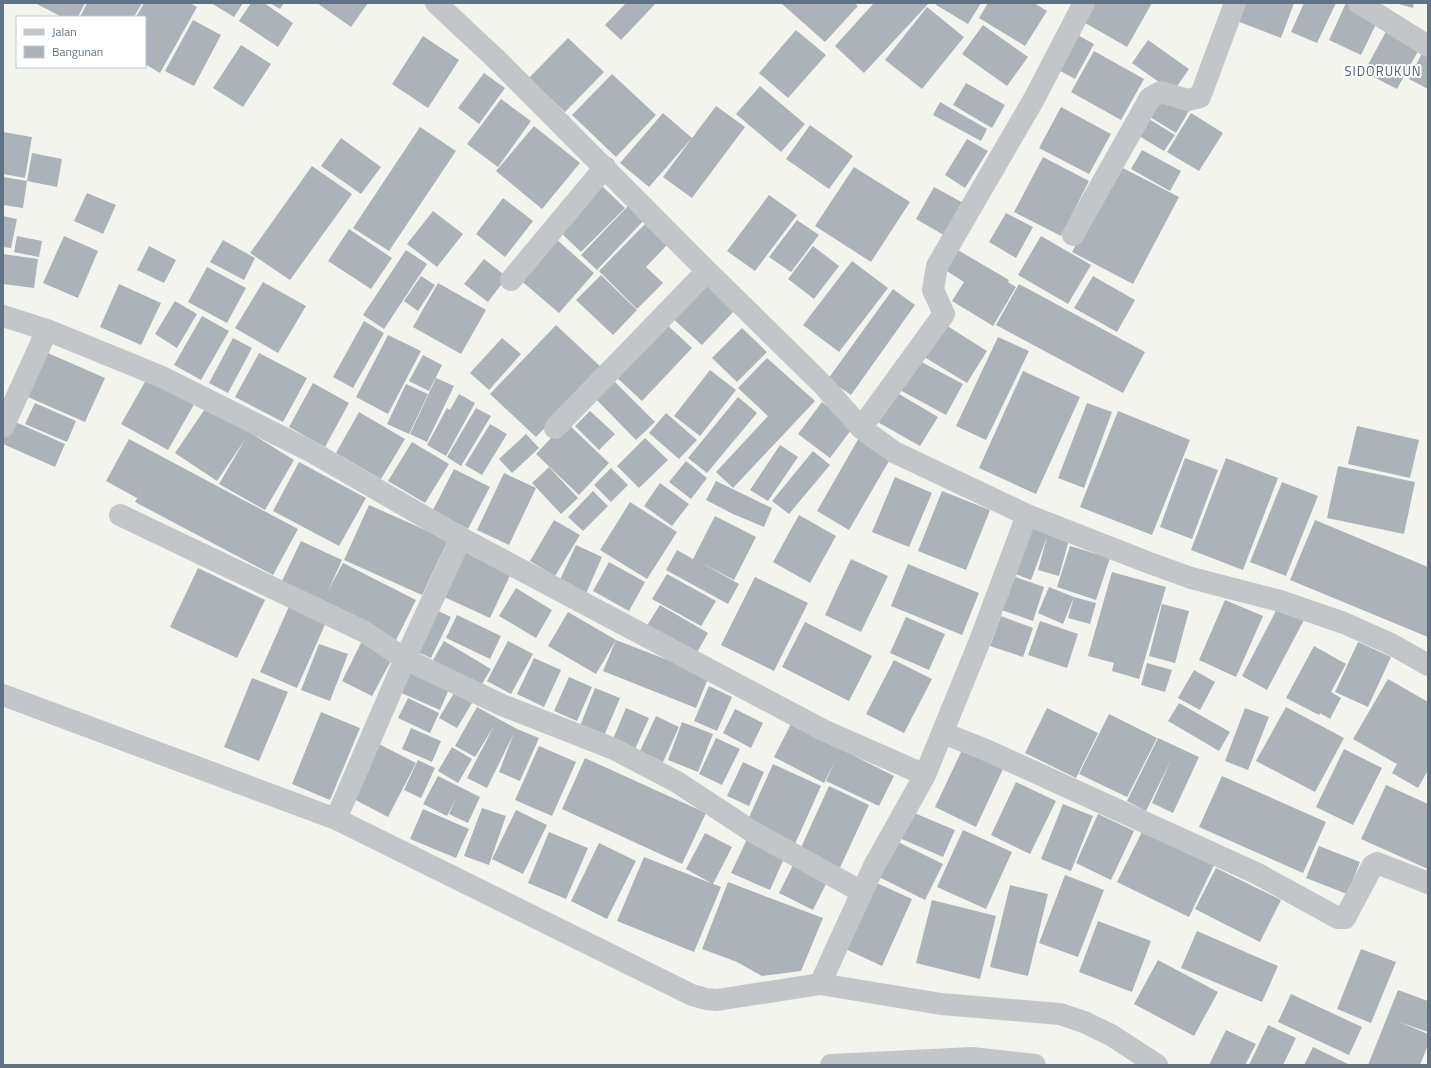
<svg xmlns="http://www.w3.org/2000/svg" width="1431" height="1068" viewBox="0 0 1431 1068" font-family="'Titillium Web',sans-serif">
  <rect width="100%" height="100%" fill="#f4f4ef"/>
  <path fill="#abb2b8" d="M35,3H85L78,17H62Z
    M87,3H142L134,17H80Z
    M144,3H190L197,7L160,73L145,64V17H136Z
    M211,3H243L234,17Z
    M251,3H264L293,23L278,47L239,21Z
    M270,3H284L280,9Z
    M317,3H368L351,27Z
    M626,3H656L621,40L605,25Z
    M781,3H854L858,6L825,42Z
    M874,3H929L864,73L835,46Z
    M937,3H981L968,24L936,5Z
    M988,3H1034L1047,11L1025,46L979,18Z
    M1090,3H1152L1127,47L1080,20Z
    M1238,3H1294L1281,38L1232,19Z
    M1304,3H1336L1317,43L1291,32Z
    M1346,3L1379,18L1361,55L1329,40Z
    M1395,3H1414L1413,8Z
    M927,7L964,37L922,89L885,60Z
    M193,20L221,35L194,86L165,71Z
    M983,25L1028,57L1007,86L962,54Z
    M1389,26L1422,44L1397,89L1364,72Z
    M796,30L826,55L788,98L759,73Z
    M1074,33L1094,44L1075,79L1055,68Z
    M423,36L459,60L428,108L392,84Z
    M568,38L604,72L565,112L529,78Z
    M1148,40L1189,69L1173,92L1132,63Z
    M241,45L271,64L243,107L213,88Z
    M1424,49L1428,51V89L1409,79Z
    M1094,51L1144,79L1121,120L1071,92Z
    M484,73L505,88L479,124L458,108Z
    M612,74L656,115L616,157L572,115Z
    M966,83L1005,105L992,128L953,105Z
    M760,86L805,124L781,152L736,114Z
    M1164,95L1189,111L1176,133L1150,117Z
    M501,99L531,121L498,167L467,144Z
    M940,102L987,129L981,141L933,115Z
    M716,106L745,127L692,198L663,177Z
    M1061,107L1111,134L1089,174L1039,148Z
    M663,113L692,138L649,187L620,163Z
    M1191,113L1223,133L1199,171L1167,152Z
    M1149,119L1175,135L1164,151L1139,136Z
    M810,125L853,156L829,189L786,159Z
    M534,126L580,163L542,209L496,171Z
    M420,127L456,151L389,251L353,228Z
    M3,132L32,137L25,178L3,174Z
    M341,138L381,167L361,194L321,166Z
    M967,139L988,151L965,188L945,175Z
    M1142,150L1181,171L1170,191L1131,169Z
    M32,153L62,159L57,187L27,181Z
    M1043,157L1089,181L1061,236L1014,212Z
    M1117,165L1179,197L1133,284L1072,252Z
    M312,166L352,194L290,280L250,253Z
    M854,167L910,202L871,262L815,226Z
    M3,177L27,181L23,208L3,205Z
    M602,186L625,208L581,252L558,230Z
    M934,187L967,205L949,238L916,219Z
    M87,193L116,205L103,234L74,221Z
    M769,195L797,215L755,271L727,251Z
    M503,198L533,221L505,257L476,234Z
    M631,203L646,218L597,270L581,255Z
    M433,211L463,234L437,267L407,244Z
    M1006,213L1033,227L1016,258L989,242Z
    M3,216L17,219L11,248L3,247Z
    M797,220L819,235L791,272L769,257Z
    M645,224L667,245L646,267L663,283L637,309L599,271Z
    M349,229L392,258L371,289L328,261Z
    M17,236L42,241L39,257L14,252Z
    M64,236L98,251L78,298L43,283Z
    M1041,236L1091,265L1068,304L1018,275Z
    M554,237L594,273L559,313L518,278Z
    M223,240L255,258L244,280L210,262Z
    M149,246L176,260L164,283L137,270Z
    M813,246L839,266L814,299L788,279Z
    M951,246L1009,280L1008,282L1016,287L993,326L952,301L964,282L939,266Z
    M406,250L427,264L384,329L363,315Z
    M3,254L38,259L34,288L3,284Z
    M484,259L507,277L488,302L464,284Z
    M852,261L888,288L839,352L803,325Z
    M207,267L246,288L227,323L188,302Z
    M601,275L637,310L613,335L576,300Z
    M421,276L435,285L418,311L404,301Z
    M1093,276L1135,300L1117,332L1074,308Z
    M705,279L736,309L702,345L670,316Z
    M263,282L306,306L278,353L235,328Z
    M438,283L486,310L461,354L413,327Z
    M119,284L161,303L141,345L100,327Z
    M1019,284L1145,352L1123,393L996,325Z
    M893,289L915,305L851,395L828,379Z
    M175,301L197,314L177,348L155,334Z
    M202,316L229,331L201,380L174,365Z
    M364,321L384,333L353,388L333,377Z
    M663,321L692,348L642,401L613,374Z
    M941,322L987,351L967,383L921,355Z
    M556,325L602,368L536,437L490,394Z
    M742,328L767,352L737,382L712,358Z
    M388,335L421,351L388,414L356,397Z
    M998,337L1029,351L986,440L956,426Z
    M233,338L252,348L228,393L209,383Z
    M502,338L521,354L489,390L470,373Z
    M41,350L105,378L85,422L21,394Z
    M259,353L307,378L283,422L235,397Z
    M423,355L442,365L429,391L409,381Z
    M767,358L815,401L733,488L716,472L768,416L738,388Z
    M914,358L963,384L946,415L898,389Z
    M710,370L736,390L700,436L674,416Z
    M1023,371L1080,397L1036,494L979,468Z
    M149,375L196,401L168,450L121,424Z
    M436,378L454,386L427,442L410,434Z
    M614,381L655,422L636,440L595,398Z
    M313,383L349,403L325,447L289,427Z
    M406,384L428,394L409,434L387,424Z
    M894,391L938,417L920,446L876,421Z
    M459,394L475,403L446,456L427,445L447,408L450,410Z
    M738,397L757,413L707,473L688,458Z
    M822,402L854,426L830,458L798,434Z
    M35,403L76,421L67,442L25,424Z
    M1087,403L1112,412L1084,488L1058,478Z
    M207,406L294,460L265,510L219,484L246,438L217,481L175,453Z
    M476,408L491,416L461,466L447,457Z
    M590,411L615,434L599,450L575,426Z
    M1118,411L1190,440L1152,535L1080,507Z
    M359,412L405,439L381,479L336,453Z
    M666,413L697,440L679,459L649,433Z
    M11,420L65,444L55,467L3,444V438Z
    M566,422L609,463L579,495L536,454Z
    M490,424L507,434L482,475L465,465Z
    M1357,426L1419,440L1410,478L1348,464Z
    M526,434L539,448L512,473L499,459Z
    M860,436L893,454L849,530L817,511Z
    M645,438L668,460L639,488L617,466Z
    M129,439L298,529L273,575L135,502L143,488L137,498L106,481Z
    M412,442L449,464L425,503L388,481Z
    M780,445L798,457L768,501L750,490Z
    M813,451L830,465L789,514L772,501Z
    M1185,458L1218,470L1192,539L1160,527Z
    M1226,458L1278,478L1243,570L1191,550Z
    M686,461L707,478L691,499L669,482Z
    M299,462L366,498L339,546L273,511Z
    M1338,466L1415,482L1404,534L1327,518Z
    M549,467L578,498L561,514L532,483Z
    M611,468L628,485L611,502L594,485Z
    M454,469L490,487L468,529L433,510Z
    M504,473L536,488L509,545L477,530Z
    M895,477L932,493L909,547L872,532Z
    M716,481L772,508L764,527L733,514L737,505L733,514L706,500Z
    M1282,482L1318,496L1286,576L1250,562Z
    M660,483L689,504L672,526L644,506Z
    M593,491L608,506L583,531L568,517Z
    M942,491L990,510L966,570L918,551Z
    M630,502L677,532L647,579L600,550Z
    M369,505L448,540L422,595L344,560Z
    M799,515L836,536L810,583L773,562Z
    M715,516L756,537L734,580L700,562L739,584L728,604L666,570L677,550L693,559Z
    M554,520L580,535L555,576L530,561Z
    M1315,520L1428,567V637L1290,580Z
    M1027,526L1069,540L1059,576L1038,570L1047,537L1031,580L1010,572Z
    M301,541L342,560L328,591L343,563L416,600L396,640L281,583Z
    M576,545L602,557L584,598L557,586Z
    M1070,546L1110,558L1096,600L1057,587Z
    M465,549L512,571L490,618L442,596Z
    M851,559L888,576L861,632L825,615Z
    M609,562L645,582L629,611L593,591Z
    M908,564L979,593L962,635L891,606Z
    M198,568L265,600L237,658L170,627Z
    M1112,572L1166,587L1139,679L1112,671L1114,663L1088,656Z
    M667,574L716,601L701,626L652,599Z
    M1007,574L1044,587L1033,621L996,608Z
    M755,577L808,603L774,671L721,645Z
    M1049,587L1074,597L1063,624L1038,613Z
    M516,588L552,610L536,638L499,616Z
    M1074,597L1096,603L1090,624L1068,618Z
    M1225,600L1263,616L1236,677L1199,660Z
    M290,604L327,620L297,688L260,672Z
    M1162,604L1189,611L1175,663L1149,656Z
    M660,605L708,633L695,656L646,627Z
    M1279,605L1305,618L1267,690L1242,676Z
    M432,608L451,617L431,658L413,650Z
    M568,612L616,640L709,676L696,708L603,671L616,640L596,674L548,646Z
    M457,615L501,636L490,659L446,638Z
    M1001,616L1033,628L1023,657L990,646Z
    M906,617L945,634L929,670L890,653Z
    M1040,621L1078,634L1067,668L1028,655Z
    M805,622L872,656L849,701L782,667Z
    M362,641L393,657L372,696L342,681Z
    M444,641L491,669L480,687L433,660Z
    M508,641L533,654L511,694L487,681Z
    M1358,642L1391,657L1368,707L1335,692Z
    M319,644L348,654L330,701L301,690Z
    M1314,646L1346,664L1331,692L1341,698L1330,719L1320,713L1319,715L1286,698Z
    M534,658L561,670L544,707L517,694Z
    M894,660L932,679L904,733L866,714Z
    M1147,663L1172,670L1165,692L1141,685Z
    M1194,670L1215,682L1200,710L1178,698Z
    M408,671L449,689L440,710L399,692Z
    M569,677L592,687L577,721L554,711Z
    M252,678L288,692L259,761L224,747Z
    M1388,679L1428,702V770L1418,788L1392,773L1397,764L1353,739Z
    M709,686L732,697L717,731L694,721Z
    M595,688L620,698L604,736L580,726Z
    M454,693L472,703L457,728L439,718Z
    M408,698L439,713L430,733L398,718Z
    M1179,703L1230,732L1219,751L1168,721Z
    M477,707L517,729L539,738L520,781L499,772L514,733L487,788L467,778L494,726L475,757L455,746Z
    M1286,707L1344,738L1315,792L1256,761Z
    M626,708L649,718L635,749L613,739Z
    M1047,708L1098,733L1076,778L1025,753Z
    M1245,708L1269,717L1248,770L1225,761Z
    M735,709L763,723L751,748L723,733Z
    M321,712L360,728L330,800L292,784Z
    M1109,714L1157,738L1127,797L1079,774Z
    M656,716L679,727L663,762L640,751Z
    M682,722L713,734L698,772L668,760Z
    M791,724L894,776L879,806L826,781L835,761L824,783L774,757Z
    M411,728L441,741L432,762L402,749Z
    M716,738L740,749L722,785L699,774Z
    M1158,738L1199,757L1173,813L1152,803L1171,760L1146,811L1127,801Z
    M375,742L416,763L388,817L348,796Z
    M539,746L576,762L552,816L515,800Z
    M452,747L472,759L458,783L438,771Z
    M963,748L1004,767L976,827L935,807Z
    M1344,749L1382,768L1353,825L1316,807Z
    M585,758L706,813L682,864L562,809Z
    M418,760L435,768L421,798L404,790Z
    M743,762L764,772L749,806L727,796Z
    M773,764L821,786L794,846L746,824Z
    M438,776L480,797L468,823L449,814L457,797L447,816L423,804Z
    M1222,776L1326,822L1303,873L1199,827Z
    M1016,782L1056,801L1030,854L991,835Z
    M1386,785L1428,804V869L1361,839Z
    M829,786L869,805L838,872L798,854Z
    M1063,804L1093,816L1071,871L1041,859Z
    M482,808L506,816L489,865L464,856Z
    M423,809L469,829L456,858L410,839Z
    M516,810L547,825L523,874L492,859Z
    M907,810L955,830L943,857L895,836Z
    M1098,814L1134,831L1111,880L1076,863Z
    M963,830L1012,852L986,909L937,887Z
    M1143,830L1214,865L1189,917L1117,882Z
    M549,832L588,848L566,899L528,883Z
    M705,833L732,847L713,884L686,869Z
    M748,837L786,854L770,890L731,873Z
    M890,838L943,864L925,900L873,874Z
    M599,843L636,861L607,919L571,901Z
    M1319,846L1360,862L1347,894L1306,878Z
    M644,857L721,887L694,952L617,921Z
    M794,863L828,880L813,910L779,893Z
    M1216,868L1281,900L1260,942L1195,909Z
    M1065,875L1104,890L1078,957L1039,943Z
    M870,880L912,899L882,966L839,946Z
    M728,882L823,918L801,971L762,976L737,962L702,949Z
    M1010,885L1048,894L1028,976L990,967Z
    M932,900L996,916L980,979L916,963Z
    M1098,921L1151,941L1132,992L1079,972Z
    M1197,931L1278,966L1262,1002L1181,968Z
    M1361,949L1396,962L1371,1023L1337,1009Z
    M1158,960L1218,992L1194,1036L1134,1004Z
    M1398,990L1428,1001V1032L1399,1022L1428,1034V1045L1420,1065H1368Z
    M1291,994L1362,1027L1349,1055L1278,1022Z
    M1268,1025L1296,1038L1283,1065H1249Z
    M1226,1030L1256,1044L1245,1065H1209Z
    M1313,1047L1350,1065H1304Z"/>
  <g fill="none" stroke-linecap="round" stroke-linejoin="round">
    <path stroke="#c2c6c9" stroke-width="22" d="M436,3L497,60L707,271L824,386L861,428L894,452L1027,515L1147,562L1191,578L1280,601L1344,623L1391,644L1428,665
      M1359,3L1428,46
      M1073,235L1150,98L1161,92L1188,100L1200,97L1235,3
      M511,280L605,167
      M3,316L47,330L162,377L312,452L461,538L823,730L925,775
      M3,427L47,330
      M555,428L707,271
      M861,428L944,314L933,290L937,266L1034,99L1084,3
      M120,515L365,632L405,659L502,705L614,749L677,782L753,832L862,892
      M3,695L336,819L692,995L706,999L717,1000L820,984L941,1004L1060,1014L1084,1022L1111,1035L1157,1065
      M943,733L986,750L1256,873L1338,918H1345L1373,865L1377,863L1428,883
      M336,819L405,659L461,538
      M820,984L874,866L925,775L979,643L1027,515
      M831,1065L972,1058L1035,1065"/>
  </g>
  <g text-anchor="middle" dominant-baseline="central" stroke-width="4" stroke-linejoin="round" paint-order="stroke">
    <g font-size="13" letter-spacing="1" fill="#4f5b67" stroke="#fff">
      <text x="1383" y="71">SIDORUKUN</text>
    </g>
  </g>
  <rect width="1431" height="1068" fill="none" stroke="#607283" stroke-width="8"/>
  <rect x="16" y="16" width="130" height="52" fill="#ffffff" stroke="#bfc7cd"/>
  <rect x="24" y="29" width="20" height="6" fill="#c2c6c9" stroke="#bfc7cd"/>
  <text x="52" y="36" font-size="12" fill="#607283">Jalan</text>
  <rect x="24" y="46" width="20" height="12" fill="#abb2b8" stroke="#bfc7cd"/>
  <text x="52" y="56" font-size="12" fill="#607283">Bangunan</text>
</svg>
